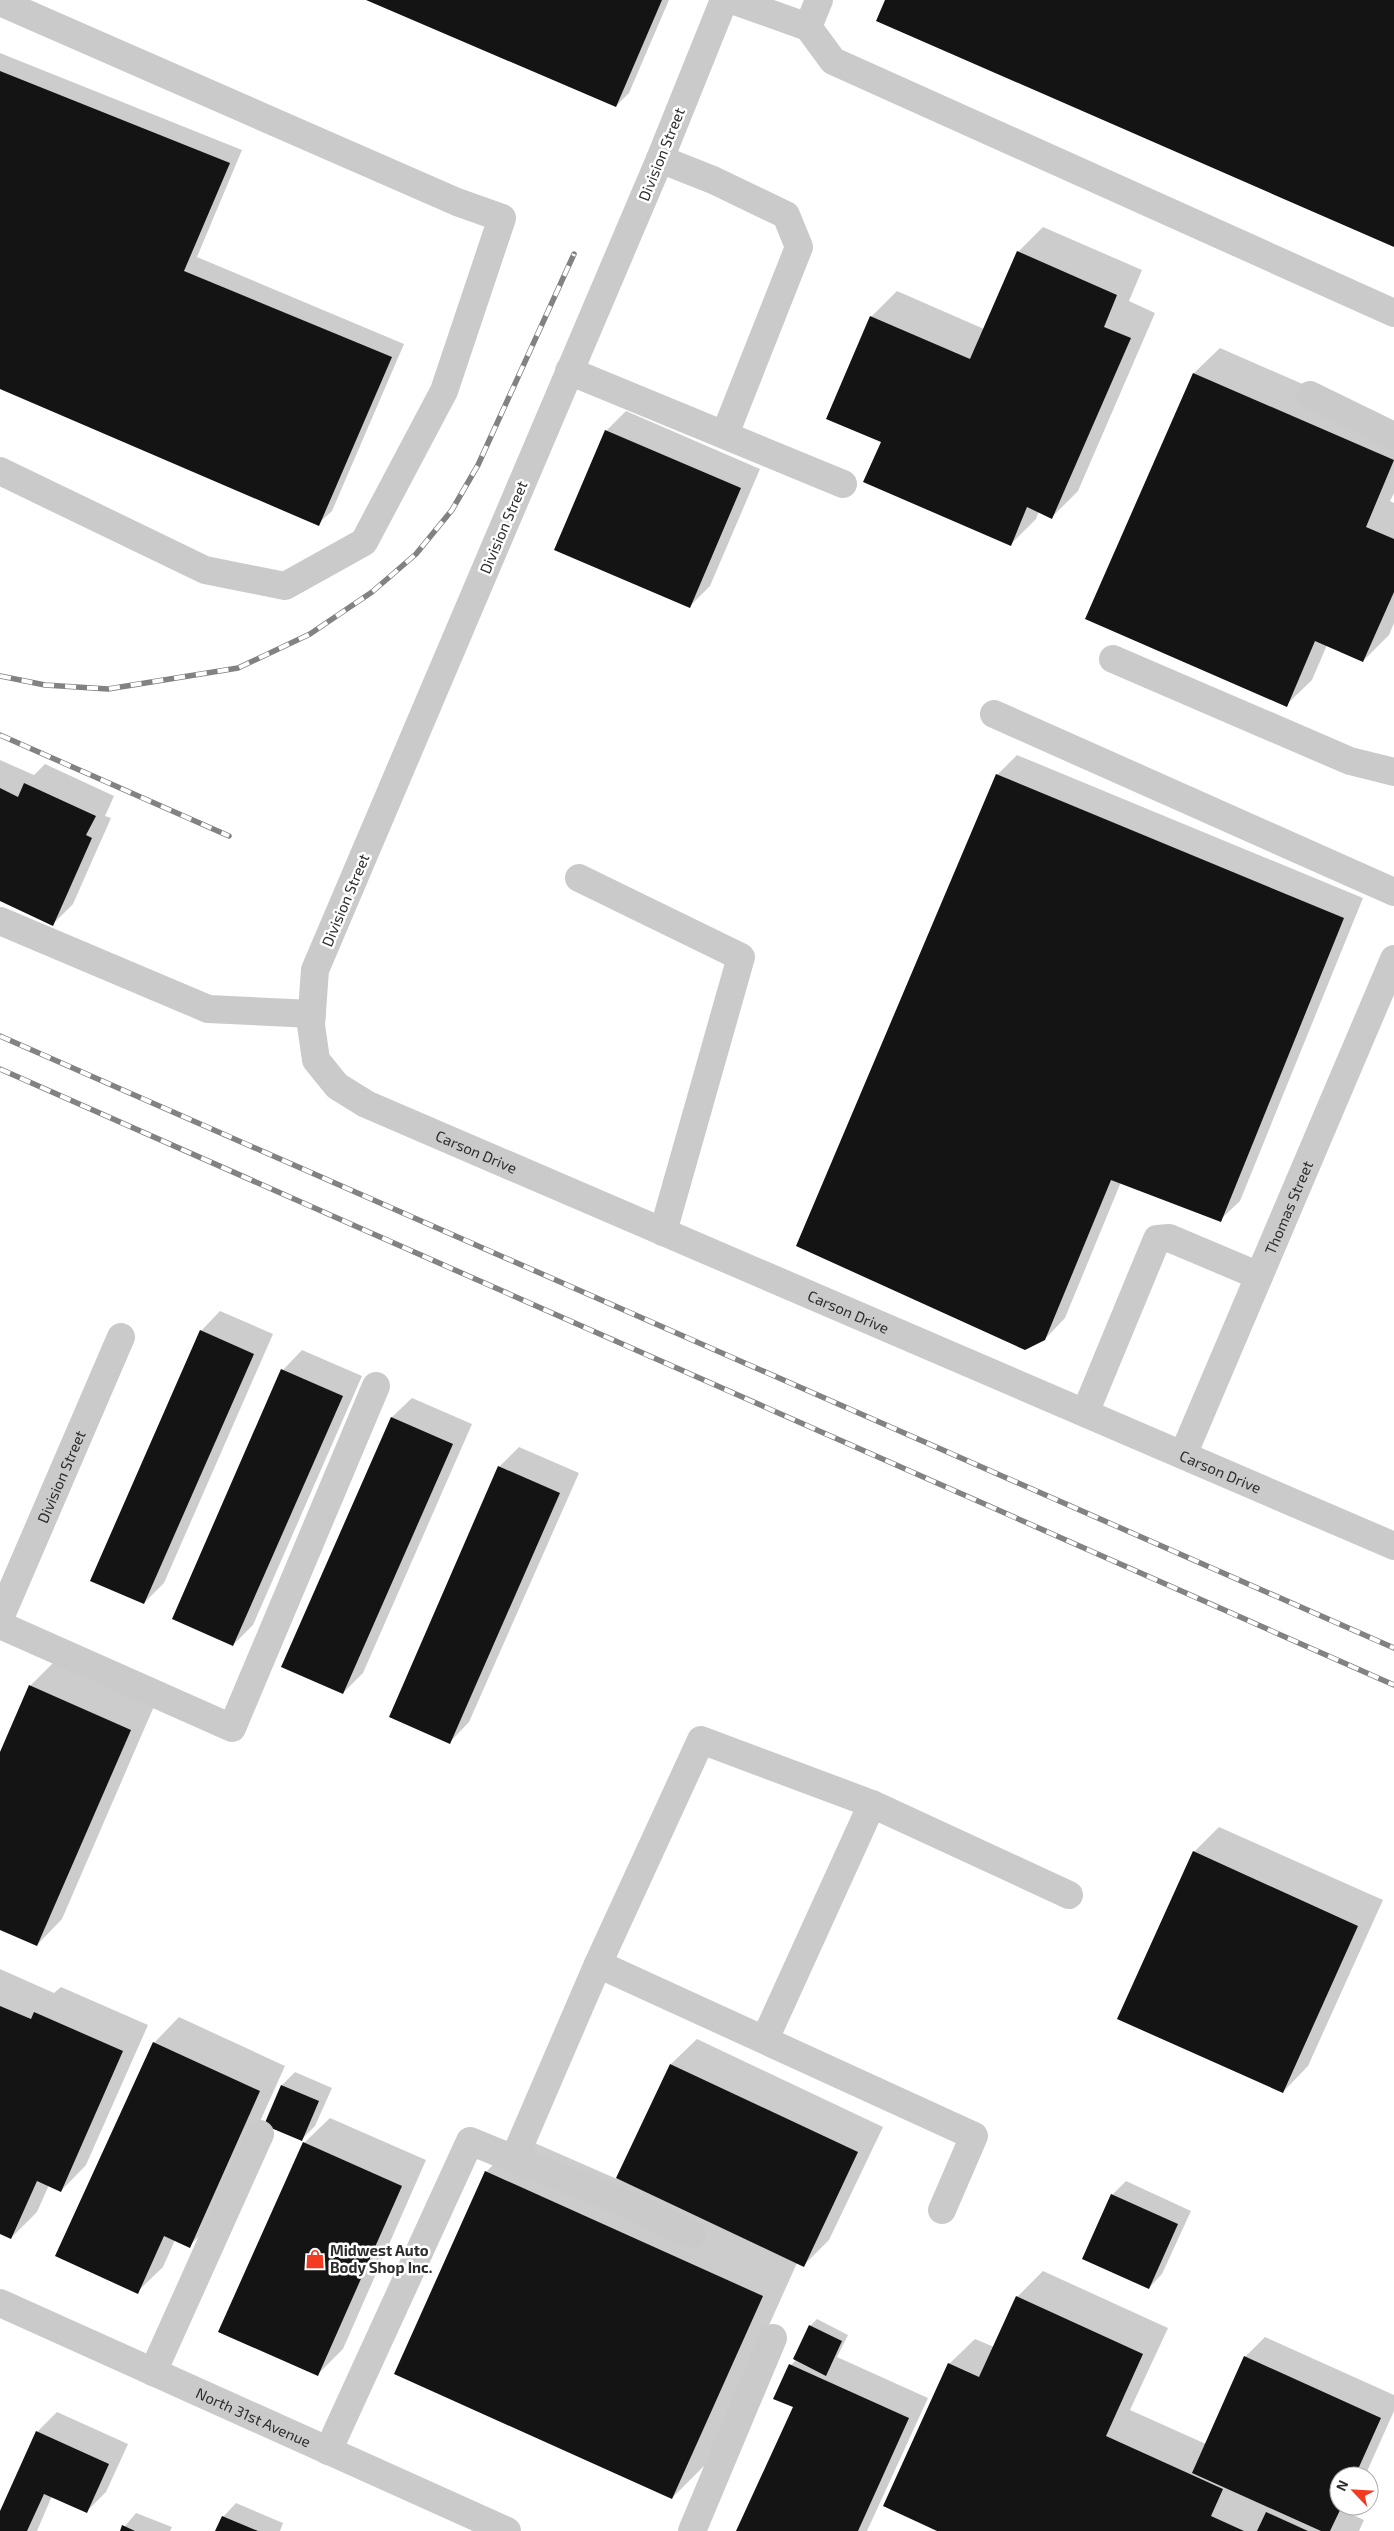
<svg xmlns="http://www.w3.org/2000/svg" width="1394" height="2531" viewBox="0 0 1394 2531" font-family="'Exo 2',sans-serif">
  <rect width="100%" height="100%" fill="#fff"/>
  <path fill="#0003" d="M370,0H669L629,93L616,106Z
    M0,53L242,150L197,257L404,344L332,511L318,524L0,387Z
    M1043,227L1142,270L1129,301L1155,313L1078,491L1052,517L1039,511L1036,519L1010,545L882,442L871,317L897,291L984,329L1018,252Z
    M1220,348L1394,424V493L1390,501L1394,503V623L1389,635L1363,661L1327,645L1312,680L1286,705L1087,619L1194,373Z
    M626,411L760,469L710,586L690,606L606,431Z
    M1017,755L1363,898L1240,1201L1220,1220L1121,1182L1065,1318L1045,1339L997,775Z
    M0,760L34,775L45,764L114,796L105,816L111,818L73,904L53,924L0,900Z
    M220,1311L273,1334L164,1583L144,1603L201,1331Z
    M302,1350L362,1376L253,1625L233,1645L283,1370Z
    M412,1398L472,1424L363,1673L343,1693L283,1666L392,1417Z
    M519,1447L579,1473L469,1722L450,1742L499,1467Z
    M55,1661L155,1704L62,1919L37,1945L0,1929V1755L30,1686Z
    M1219,1827L1383,1900L1308,2066L1283,2092L1194,1852Z
    M0,1969L54,1993L61,1987L148,2025L86,2165L61,2191L49,2185L37,2212L11,2238L0,2233Z
    M179,2017L285,2066L215,2221L189,2246L175,2240L163,2267L137,2292L154,2043Z
    M697,2039L883,2127L829,2240L803,2266L797,2263L707,2463L672,2498L486,2172L521,2137L617,2179L671,2064Z
    M295,2072L332,2088L315,2126L301,2140L282,2085Z
    M330,2118L426,2160L343,2349L317,2375L304,2143Z
    M1126,2181L1191,2211L1162,2274L1149,2288L1112,2195Z
    M1043,2271L1168,2328L1130,2410L1206,2444L1245,2357L1265,2337L1394,2395V2411L1365,2476H1339V2506H1352L1349,2513L1364,2520L1359,2531H940L949,2364L975,2339L994,2347L1017,2297Z
    M817,2319L848,2335L837,2357L928,2398L867,2531H738L794,2407L791,2365L796,2360L794,2359L810,2326Z
    M57,2412L128,2444L106,2492L86,2512L52,2496L37,2531H0V2514L37,2432Z
    M236,2503L283,2523L280,2531H217L223,2517Z
    M136,2513L172,2527L170,2531H121Z"/>
  <path fill="#141414" d="M366,0H662L616,107Z
    M885,0H1394V247L876,21Z
    M0,71L230,163L184,271L392,357L319,526L0,389Z
    M1017,251L1117,295L1104,327L1131,338L1052,519L1027,507L1011,546L863,482L881,442L826,419L870,316L970,359Z
    M1193,373L1394,460L1366,527L1394,539V592L1363,662L1315,641L1287,707L1085,619Z
    M605,430L741,488L690,608L554,550Z
    M996,774L1344,918L1221,1222L1111,1180L1045,1340L1025,1350L796,1246Z
    M24,783L96,816L86,835L92,838L53,926L0,901V788L18,797Z
    M200,1330L254,1354L144,1604L90,1581Z
    M281,1369L343,1396L233,1646L172,1619Z
    M391,1417L453,1444L343,1694L281,1667Z
    M498,1466L560,1493L450,1744L389,1717Z
    M29,1685L131,1730L37,1946L0,1930V1752Z
    M1193,1851L1358,1926L1283,2093L1117,2019Z
    M0,2006L31,2019L34,2012L123,2051L61,2192L37,2181L11,2239L0,2234Z
    M153,2042L260,2091L190,2248L164,2236L138,2294L55,2256Z
    M670,2064L858,2152L804,2267L616,2178Z
    M281,2085L319,2101L302,2141L264,2125Z
    M303,2142L402,2186L318,2376L218,2332Z
    M485,2171L763,2296L672,2499L394,2374Z
    M1111,2194L1178,2224L1149,2289L1082,2259Z
    M1016,2296L1143,2354L1106,2436L1223,2489L1211,2516L1244,2531H937L883,2506L948,2363L979,2377Z
    M809,2325L842,2341L826,2376L793,2359Z
    M1244,2356L1381,2418L1355,2476H1339V2506H1342L1330,2531H1321L1192,2473Z
    M789,2364L909,2418L858,2531H736L793,2407L773,2399Z
    M36,2431L109,2464L87,2513L44,2494L27,2531H0V2511Z
    M1266,2512L1308,2531H1257Z
    M222,2516L258,2531H215Z
    M122,2525L135,2531H120Z"/>
  <g fill="none" stroke-linecap="round" stroke-linejoin="round">
    <g stroke="#cacaca" stroke-width="28">
      <path id="s1" d="M724,0L660,159L315,970L311,1025L316,1060L337,1086L366,1104L1394,1546"/>
      <path d="M732,0L808,27"/>
      <path d="M819,0L808,27L833,61L1394,313"/>
      <path d="M0,2L457,202L502,218L444,391L364,542L285,586L205,570L0,471"/>
      <path d="M660,159L713,180L786,215L799,247L725,434"/>
      <path d="M569,371L843,484"/>
      <path d="M1310,395L1394,436"/>
      <path d="M1113,659L1350,761L1394,772"/>
      <path d="M994,714L1394,892"/>
      <path d="M579,878L741,957L663,1232"/>
      <path d="M0,921L208,1009L312,1014"/>
      <path d="M1085,1413L1157,1239L1169,1238L1259,1276"/>
      <path id="s2" d="M1183,1455L1394,959"/>
      <path id="s3" d="M0,1618L121,1337"/>
      <path d="M0,1625L232,1728L376,1386"/>
      <path d="M872,1804L1069,1895"/>
      <path d="M598,1964L974,2136L942,2210"/>
      <path d="M514,2159L611,2197L692,2235"/>
      <path id="s4" d="M0,2303L507,2531"/>
      <path d="M153,2372L260,2134"/>
      <path d="M328,2451L470,2141L514,2159L598,1964L701,1740L872,1804L765,2039"/>
      <path d="M692,2531L773,2338"/>
    </g>
    <defs>
      <path id="rail" d="M0,676L45,685L108,689L238,668L310,634L372,592L416,554L452,510L478,465L574,254
        M0,735L229,836
        M0,1036L1394,1648
        M0,1069L1394,1685"/>
    </defs>
    <use href="#rail" stroke="#828282" stroke-width="5.5"/>
    <use href="#rail" stroke="#fff" stroke-width="4" stroke-dasharray="11" stroke-linecap="butt"/>
  </g>
  <defs>
    <symbol id="shop-bare" viewBox="-9 -9 18 18"><path d="M-5-2.5h2.3a2.7 3.5 0 0 1 5.4 0H5L5.5 6h-11ZM-1.5-2.5h3a1.5 2.3 0 0 0-3 0Z" fill="#f23b20" stroke="#fff" stroke-width="2.5" paint-order="stroke"/></symbol>
  </defs>
  <g fill-rule="evenodd">
    <use href="#shop-bare" x="301" y="2245" width="28" height="28"/>
  </g>
  <g text-anchor="middle" dominant-baseline="central" stroke-width="5" stroke-linejoin="round" paint-order="stroke">
    <g font-size="15" fill="#2d2d2d" stroke="#fff">
      <text transform="translate(661 154) rotate(-68)">Division Street</text>
      <text transform="translate(503 527) rotate(-67)">Division Street</text>
      <text transform="translate(345 900) rotate(-67)">Division Street</text>
      <text stroke="none"><textPath href="#s1" startOffset="1331">Carson Drive</textPath></text>
      <text stroke="none"><textPath href="#s2" startOffset="269">Thomas Street</textPath></text>
      <text stroke="none"><textPath href="#s1" startOffset="1736">Carson Drive</textPath></text>
      <text stroke="none"><textPath href="#s1" startOffset="2141">Carson Drive</textPath></text>
      <text stroke="none"><textPath href="#s3" startOffset="154">Division Street</textPath></text>
      <text stroke="none"><textPath href="#s4" startOffset="278">North 31st Avenue</textPath></text>
    </g>
    <g font-size="15" font-weight="bold" fill="#2d2d2d" stroke="#fff" text-anchor="start">
      <text x="330" y="2250">Midwest Auto<tspan x="330" dy="17">Body Shop Inc.</tspan></text>
    </g>
  </g>
  <g transform="translate(1354 2491) rotate(295)"><circle r="24" fill="#ffffff" stroke="#ababab"/>
  <path d="M0-4L9 19L0 12L-9 19Z" fill="#f23b20"/>
  <text y="-8" font-size="14" font-weight="bold" text-anchor="middle" fill="#2d2d2d">N</text>
  </g>
</svg>
